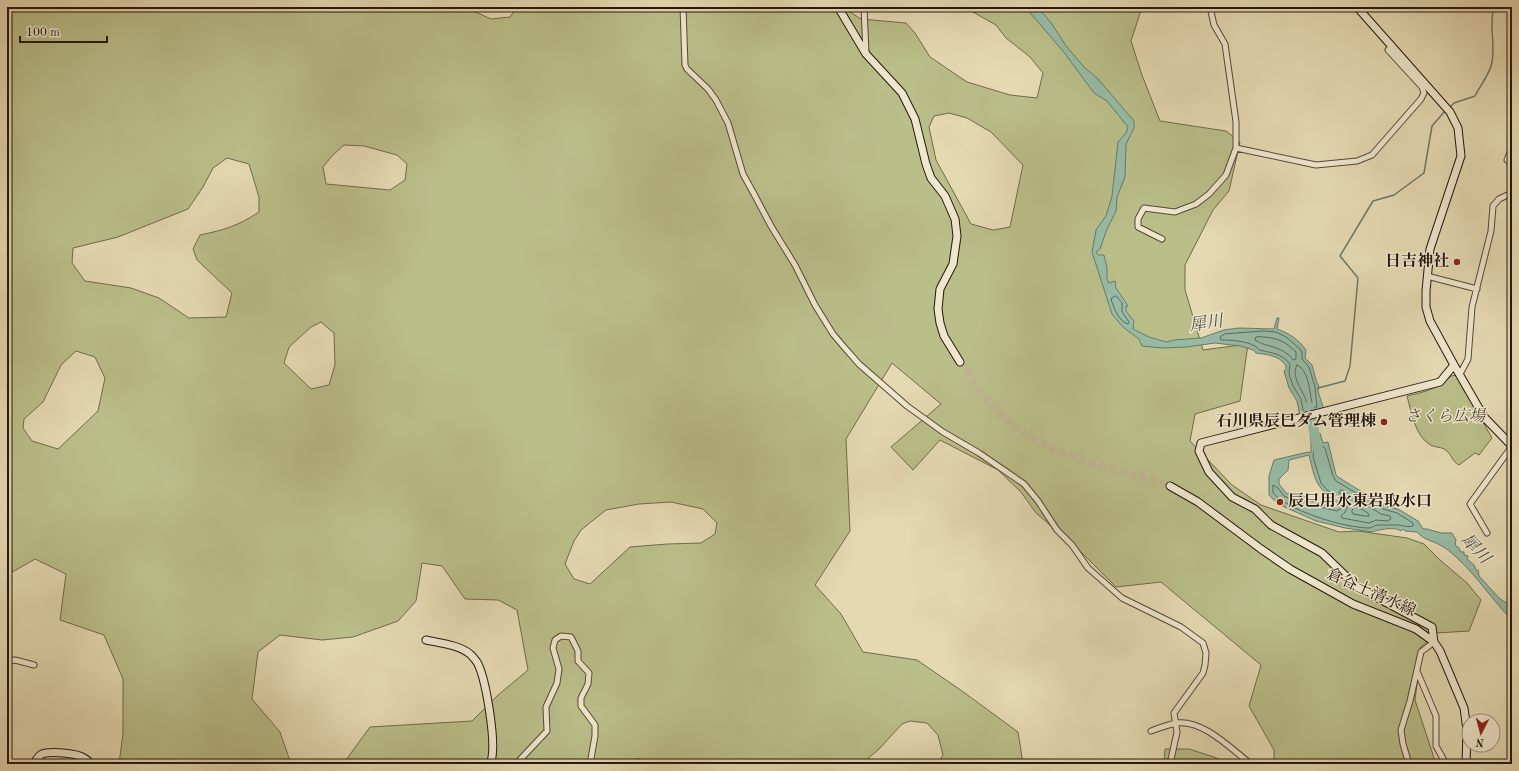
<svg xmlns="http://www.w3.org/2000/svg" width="1519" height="771" viewBox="0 0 1519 771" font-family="'Old Standard TT','Noto Serif JP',serif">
  <rect width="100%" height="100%" fill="#e5d9b2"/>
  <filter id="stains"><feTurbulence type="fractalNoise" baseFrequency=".005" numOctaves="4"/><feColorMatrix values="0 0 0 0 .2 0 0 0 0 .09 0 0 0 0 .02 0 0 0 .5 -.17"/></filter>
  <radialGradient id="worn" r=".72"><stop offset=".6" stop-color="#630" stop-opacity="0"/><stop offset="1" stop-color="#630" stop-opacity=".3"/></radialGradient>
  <path fill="#babe89" stroke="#706a4c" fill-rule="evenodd" d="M7,7H468L469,9L491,19L510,17L517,7H842L861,19L906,23L915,33L930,57L967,82L1010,95L1037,98L1043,73L1030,57L1006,38L996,25L964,7H1142L1131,41L1142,75L1160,121L1226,131L1240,142L1229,191L1213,210L1185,265V290L1203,350L1248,344L1240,401L1195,414L1190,441L1232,485L1261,505L1339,532L1358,531L1407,538L1424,544L1440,560L1467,583L1481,600L1469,631L1436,633L1420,648L1421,652L1415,700L1436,764H1274V750L1249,706L1261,665L1161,582L1116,587L1081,552L1036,513L1021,492L998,470L940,440L913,470L891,447L941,404L892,363L846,439L850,531L815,585L841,614L863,652L917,660L962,691L1018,732L1023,764H937L943,755L938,735L927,723L910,721L902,724L879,749L865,761L864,764H343L370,727L472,721L497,696L528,670L517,610L498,600L465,599L442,566L422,563L416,601L398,621L353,637L322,640L280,635L258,652L252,699L280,732L291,764H119L123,733V679L104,635L60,620L66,574L35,559L7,575V367L12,360L7,353ZM949,113L967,118L991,132L1023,165L1010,227L993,230L971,224L936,160L929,127L934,116ZM344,145L364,146L397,155L407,164L405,180L390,190L326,184L323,167L332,156ZM227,158L249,164L259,197V212C238,226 224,230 200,235L193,249L197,260L232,293L226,317L189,318L159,298L131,288L85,281L72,263L73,248L118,237L188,209L203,187L213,168ZM321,322L334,333L335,365L329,385L311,389L284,363L289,347L311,327ZM76,351L95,357L105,378L98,411L58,449L32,441L23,428L24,419L43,402L61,365ZM671,502L703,509L717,523L715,534L701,543L667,544L630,547L590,584L574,579L565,564L574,541L581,530L606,510L639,504Z
    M1456,375L1492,438L1479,455L1475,453L1459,465C1452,461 1452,456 1447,451C1442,446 1434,448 1429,444C1415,435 1411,411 1407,396C1423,392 1440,389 1451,376Z
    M1165,749H1189L1214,757L1229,764H1164Z"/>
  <path fill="#97bba6" stroke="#6a796a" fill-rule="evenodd" d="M1025,7H1038L1052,24L1066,46L1084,67L1098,79L1134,121V128L1126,144L1125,177L1117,197L1116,211L1107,229L1100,249L1096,252L1098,255H1104L1107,268V279L1109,283L1115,281L1116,288L1128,306H1126V311L1134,321L1133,329L1149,337L1166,342L1174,340L1201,338L1224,330L1239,328L1274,329L1277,318H1279L1277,329C1289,333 1299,340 1306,350L1305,358L1312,365L1317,383L1319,386L1318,391L1324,410L1300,416L1297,401L1289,388L1284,371L1286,370V365C1284,364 1283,362 1282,361C1275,355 1264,354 1256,353L1253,350L1241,346L1215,343L1187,347L1162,348L1142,346L1139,339L1123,327L1112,314L1092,252L1096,230L1106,216L1112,196L1118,142L1126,133L1128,127L1107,101L1094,93L1063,51Z
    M1317,433H1320L1323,443L1328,442L1336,475L1338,477L1385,506L1398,509L1418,521L1423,529H1427L1441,533H1452L1456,540L1455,545L1459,548L1461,552H1464V555L1468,556L1467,559L1474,565L1476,570H1478L1479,576L1500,599L1512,606V620C1492,600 1478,577 1457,558C1452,553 1446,548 1440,545C1431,540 1424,540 1417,532L1405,531L1403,529L1401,531C1395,526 1377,530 1372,532L1345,528L1316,521L1278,504L1269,495V476L1274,460L1308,452L1311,453V441L1310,435L1312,434L1314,438L1318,437ZM1309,455C1316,483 1315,486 1339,504L1338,507L1312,501L1302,495L1295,496L1289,493L1287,494L1279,484V479L1288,470L1289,460Z"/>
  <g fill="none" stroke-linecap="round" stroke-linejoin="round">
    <path stroke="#5e695a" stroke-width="1" d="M1116,296L1122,303V312L1129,322L1128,324C1119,321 1114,309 1111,299Z
      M1264,331L1276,332L1286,337L1300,349L1302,352V359L1309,367L1315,387L1317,407L1305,411L1303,410L1301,399L1293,386L1289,374L1290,364C1280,352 1273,354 1260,350C1256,348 1259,348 1255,346C1246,341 1231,340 1221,340L1220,338L1221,336L1225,334Z
      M1264,337C1278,338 1286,342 1296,352V359L1293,360C1291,357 1289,355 1286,353C1276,346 1264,346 1255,340L1256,337Z
      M1297,365C1309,370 1309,390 1312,402L1311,404H1307C1304,390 1290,378 1297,365Z
      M1316,443H1318L1325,448L1333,476L1336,481L1383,509L1397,513L1413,523V526C1406,528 1400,524 1393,525C1387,525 1383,525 1378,525C1374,525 1373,528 1369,528C1345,528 1289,511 1273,493V485L1278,488L1284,496L1293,500H1302L1311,505L1337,511L1342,508L1343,504L1342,501L1327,490L1321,483L1313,457Z
      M1342,490L1381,514L1390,516L1391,519L1387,521L1376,520L1369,523L1342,518L1341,516C1351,508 1348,500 1339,493L1340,491Z
      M1354,506H1356L1368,513L1369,516H1365L1353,514L1352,512Z"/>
    <path stroke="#6a796a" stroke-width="1.5" d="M1450,107L1454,103L1475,96C1479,88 1489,74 1491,66C1497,47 1488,27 1494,7
      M1318,388L1345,381L1350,366L1358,278L1340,256L1373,201L1394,195L1424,173L1432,126L1445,111"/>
    <path stroke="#97bba6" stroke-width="10" d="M1309,407L1318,450"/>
    <path stroke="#bfb291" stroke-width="7" stroke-dasharray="7 3.5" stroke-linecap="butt" d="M960,362C973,381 987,404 1005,419C1052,460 1113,466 1170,486"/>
    <defs>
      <path id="street" d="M683,7L685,65L687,69L708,89L716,100L728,123L743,174L754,194L771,226L795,265L815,305L833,334L844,347L859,364L907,406L943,432L979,453L1024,484L1038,501L1057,530L1072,545L1088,568L1122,598L1181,627L1203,643L1206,653L1205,665L1203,673L1174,713L1177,732L1170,764
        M864,7L866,53
        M1512,147L1507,160L1512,164
        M1236,148L1316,165L1357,161L1372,155L1421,99L1424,93L1422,87L1388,50L1392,45
        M1162,239L1138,227V219L1144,208L1175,212L1196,204L1209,194L1226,175L1236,148V122L1225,44L1214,25L1210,7
        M1427,276L1477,289
        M1460,374L1468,359L1472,307L1491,231L1493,206L1499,199L1512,193
        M1487,533L1470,504L1512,446
        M7,662L15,660L34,665
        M1417,671L1436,716V746L1446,764
        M1151,731C1159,728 1167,725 1176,723C1203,719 1231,749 1251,764
        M516,764L547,731L546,707L557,683L559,669L553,648L555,640L561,636L571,637L578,651V661L589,673L588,684L581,698V706L595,725V736L590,764
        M636,764L638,762L650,764
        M1409,764L1403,744L1401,730L1410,701L1421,652L1434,642"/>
      <path id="secondary" d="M838,7L866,54L902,93L915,119L926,164L931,178L945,196L955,219L957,236L953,264L940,289L938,309L940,323L944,336L960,362
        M1357,7L1450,112L1458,128L1461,156L1430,249L1426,291V307L1430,321L1454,365L1440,382L1201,443L1199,451L1209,472L1232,497L1255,509L1271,525L1322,553L1357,587L1432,627L1434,642
        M1454,365L1484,417L1512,446
        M1170,486L1198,502L1261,549L1290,569L1353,604L1416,629L1434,642L1440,651L1464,708L1467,730L1466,764
        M426,640C440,643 459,645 470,654C473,657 476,660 478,664C486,681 498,748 490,764
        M34,764C36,760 38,756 42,754C50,751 77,753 84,758C87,759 89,762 91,764"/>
    </defs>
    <use href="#street" stroke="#564838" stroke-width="7"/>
    <use href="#secondary" stroke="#26170f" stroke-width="9"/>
    <use href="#street" stroke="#eee6cd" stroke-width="5"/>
    <use href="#secondary" stroke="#eee6cd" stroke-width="7"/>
  </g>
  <g fill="#8f2418" stroke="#eee6cd" stroke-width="1.5">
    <circle cx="1457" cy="262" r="4"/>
    <circle cx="1384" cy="422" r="4"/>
    <circle cx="1280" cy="502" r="4"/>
  </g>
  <g text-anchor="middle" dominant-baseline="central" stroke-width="3" stroke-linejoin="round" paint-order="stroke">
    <g font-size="16" font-weight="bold" fill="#26170f" stroke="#eee6cd" text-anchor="end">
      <text x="1449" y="262">日吉神社</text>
      <text x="1376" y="422">石川県辰巳ダム管理棟</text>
      <text x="1288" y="502" text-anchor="start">辰巳用水東岩取水口</text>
    </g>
    <g font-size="16" font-style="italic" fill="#524934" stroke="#eee6cd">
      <text x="1445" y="417">さくら広場</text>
    </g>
    <g font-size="16" fill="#26170f" stroke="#eee6cd">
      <text transform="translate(1371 593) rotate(24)">倉谷土清水線</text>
    </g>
    <g font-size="17" font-style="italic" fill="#4e5044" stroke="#eee6cd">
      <text transform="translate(1206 324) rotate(-9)">犀川</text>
      <text transform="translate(1475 549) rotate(46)">犀川</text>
    </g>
  </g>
  <rect width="1519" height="771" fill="none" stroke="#e5d9b2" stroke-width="24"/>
  <rect x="8" y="8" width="1503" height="755" fill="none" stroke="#26170f" stroke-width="2"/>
  <rect x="12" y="12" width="1495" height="747" fill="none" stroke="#26170f"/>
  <g transform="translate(1481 733) rotate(186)"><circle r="19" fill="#eee6cd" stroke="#9e9381"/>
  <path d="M0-3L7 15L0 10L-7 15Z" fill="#8f2418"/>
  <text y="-6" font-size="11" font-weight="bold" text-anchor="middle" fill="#26170f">N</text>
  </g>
  <path d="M20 36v6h87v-6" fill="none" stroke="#26170f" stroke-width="2"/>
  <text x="26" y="36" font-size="12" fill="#26170f" stroke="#eee6cd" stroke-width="3" paint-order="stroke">100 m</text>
  <rect width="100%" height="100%" filter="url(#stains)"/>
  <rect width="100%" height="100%" fill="url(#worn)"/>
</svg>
